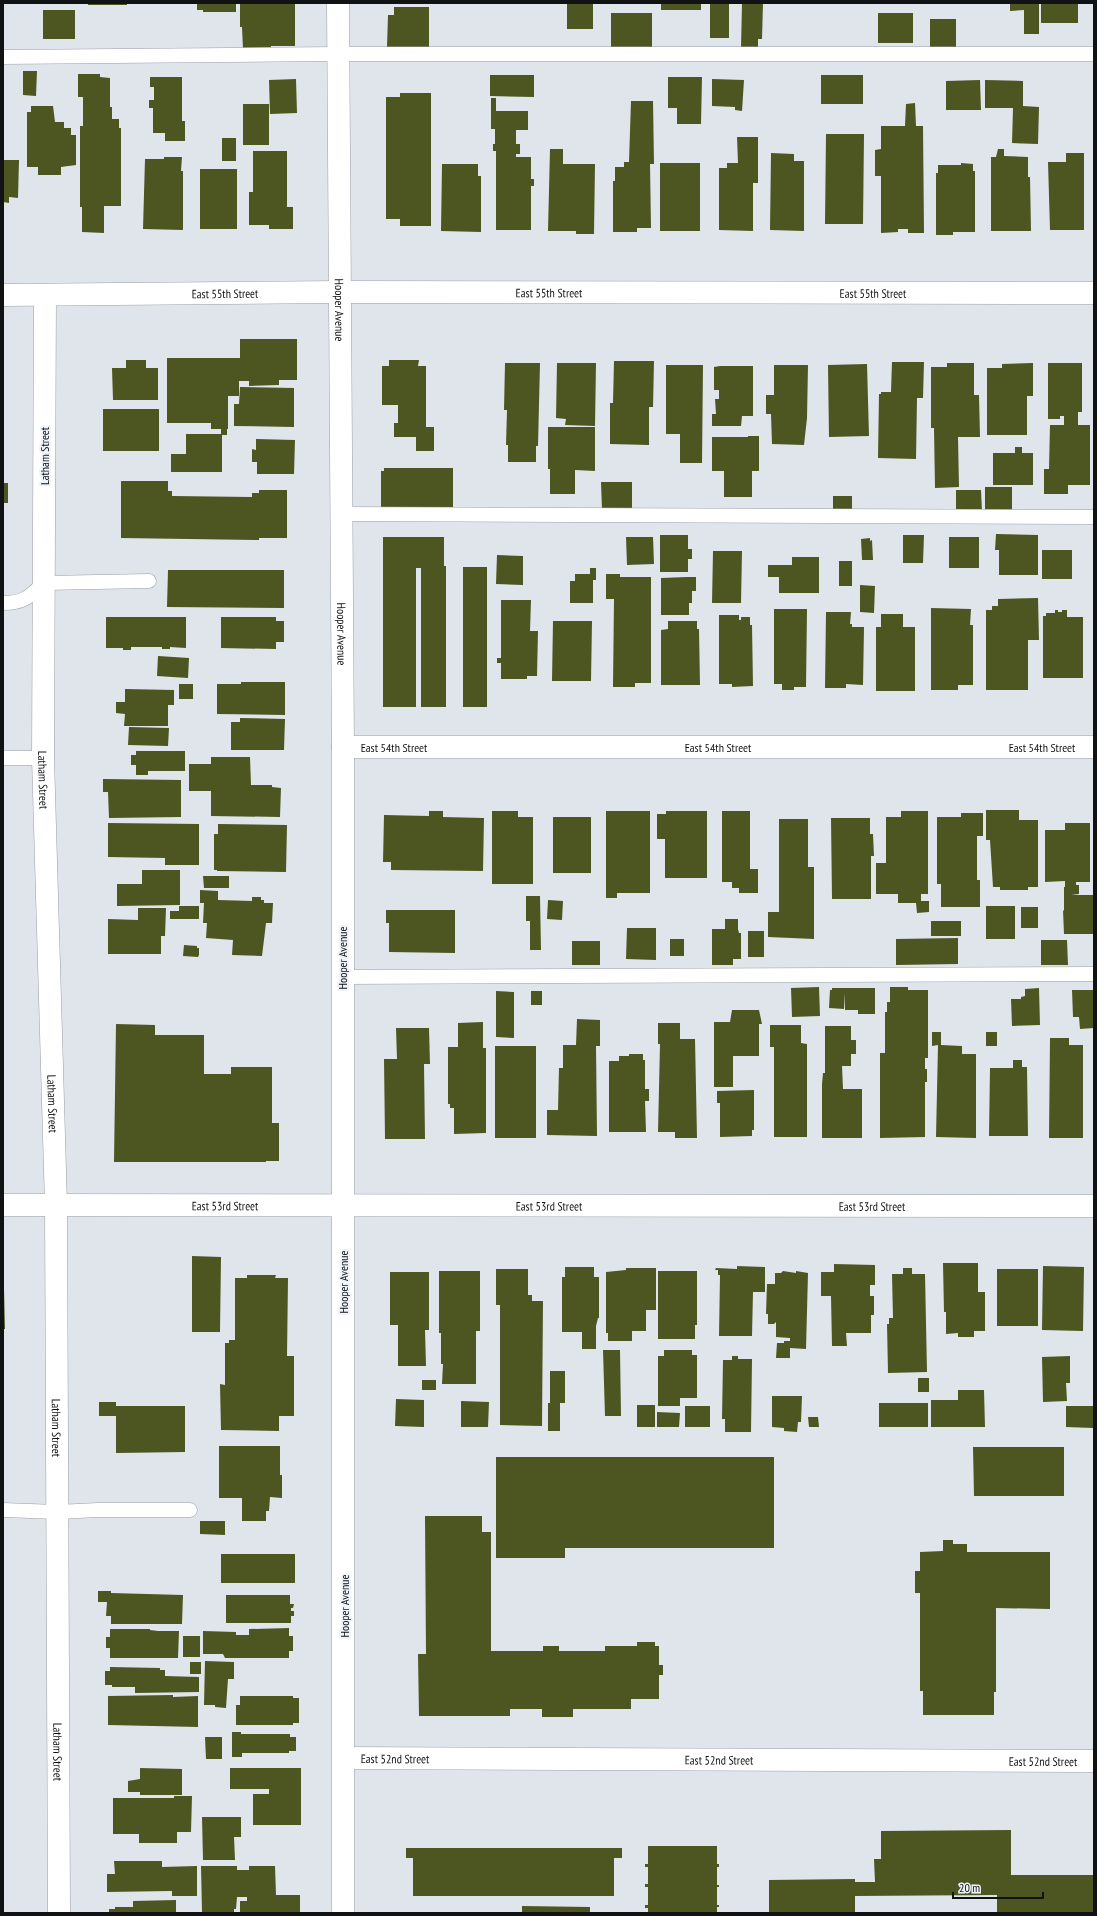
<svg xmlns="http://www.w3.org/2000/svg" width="1097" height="1916" viewBox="0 0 1097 1916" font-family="'PT Sans Narrow',sans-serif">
  <rect width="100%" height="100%" fill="#e0e5ec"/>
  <path fill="#4d5520" d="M88,3H127V5H88Z
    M197,3H236V12H203V10H197Z
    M240,3H295V46H271V49H243L242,27H240Z
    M567,3H593V29H567Z
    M661,3H701V10H661Z
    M710,3H729V38H710Z
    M742,3H763L762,39H758V48H741Z
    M1010,3H1039V34H1024V10L1010,11Z
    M1041,3H1078V23H1041Z
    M394,7H429V48L387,47L388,15H394Z
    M43,10H75V39H43Z
    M611,13H652V47H611Z
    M878,13H913V43H878Z
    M930,19H956V48H930Z
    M23,71H37L36,96L23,95Z
    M78,74H100V77L110,78V107H112V119H119V128H121V206H104V233L82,232V207H80V126H83V97H78Z
    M490,75H534V97L490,96Z
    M821,75H863V104H821Z
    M150,77H182V121H185V141H165V133H153V108H149V100H154V87H150Z
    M668,77H702L701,124H677V108H668Z
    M296,79L297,113L270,114L269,80Z
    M712,79L744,80L742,111L735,110V107L712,106Z
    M980,80L981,110H946V81Z
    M985,80L1023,81V106L1039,107L1038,144L1012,143L1013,108H985Z
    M400,93H431V226H400V219H386V97H400Z
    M491,98H496V111H528V130H516V144H520V154H516V157H531V179H534V186H531V230H496V151H493V144H495V129H491Z
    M631,101H653L654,164H650L651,228H637V232H613V181H615V167H624V162H629Z
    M915,103L916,126H923L924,233H908V229H898V232L881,233V176H875V150L881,149V126H905L906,104Z
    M243,104H269V145H243Z
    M31,106H53L55,122H64V128H71V135H76V165L61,167V175H38V167H27V112H31Z
    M826,134H864L863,224H825Z
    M737,137H758V183H753V231L719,230V168H727V163H738Z
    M222,138H236V161H222Z
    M550,149H563V164H595L594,234H576V231H548Z
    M998,149H1004V156L1028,157V177H1030L1031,231H991V157H996Z
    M253,151H287V207H293V229H269V225H249V192H253Z
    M771,153L794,154V161H804V231L770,230Z
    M1066,153H1084V230H1050L1048,162H1066Z
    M164,157H182L181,171H183V230L143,229L145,159H164Z
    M3,160H19L18,198L9,197V203L3,202Z
    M660,163H700V231H660Z
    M961,163L973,164V171H975V232H953V235H936V173H938V165H961Z
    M442,164H478V176H481V232L441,231Z
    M200,169H237V229H200Z
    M240,339H297V380H279V385L249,386V381H239V396H228V429H227V435H222V472H171V454H186V434H221V429H211V423H167V358H240Z
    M126,360H146V368H158V400H113L112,368H126Z
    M389,360H419L418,366H426V427H434V451H416V437H394V423H398V405H382V366H389Z
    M614,361H654L653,407H649V445L610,444V403H613Z
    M892,362H924L923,398H917L916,459L878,458L879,394H881V392H891Z
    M505,363H540L538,446H536V462H508V445H506L507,410H504Z
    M557,363H596L595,426L565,425L566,419L556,418Z
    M947,363H974V395H979L980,437H958L959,487L935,488L934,428H931V367H947Z
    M1033,363V396H1027V435H987V368H1002V364Z
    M1048,363H1082V412H1078V425H1090V485H1068V494H1044V469H1049L1050,425H1064V416H1060V419H1048Z
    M867,364L869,436L829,437L828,365Z
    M666,365H703L702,463H680V434H666Z
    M774,365H808L807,418L804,445L772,444L771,414H766V395H774Z
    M720,366H753V416H742L741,426H712V414H716L715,399H719V390H714V367Z
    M240,387L294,388V427L234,426V404H239Z
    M103,409H159V451H103Z
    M548,427H595V471L575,470V494H550V469H548Z
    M748,436H759V471H752V497H724V471H712V437H748Z
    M256,439L295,440L294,474H257V462H252V449L256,450Z
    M1015,447H1022V453H1033V485H993V453H1015Z
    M384,468H453V511H381V471H384Z
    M121,481H168V491H172V496L252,497V493H259V490H287V538H259V540L121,538Z
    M601,482H632V510H602Z
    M3,483H8V503H3Z
    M985,487H1012V515H985Z
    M956,490H981L982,511H956Z
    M833,496H852V510L833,509Z
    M996,534L1038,535V575H999V550H995Z
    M660,535H688V549H692V559H688V572H660Z
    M903,535H924L923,563H903Z
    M383,537H444V566H446V707H421V568H416V707H383Z
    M626,537H653L654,564L627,565Z
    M949,537H979V568H949Z
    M870,538V541L872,540L873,560H862L861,539Z
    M1042,550H1072V579H1042Z
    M713,551H742L741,603H712Z
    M497,555L523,556V585L496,584Z
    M792,557H819V593H779V577H768V565H792Z
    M839,561H852V586H839Z
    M463,567H487V707H463Z
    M590,568H596V580H593V603H570V581H575V574H590Z
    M168,570H284V608L167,607Z
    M606,574H620V577H651V683H635V687H613L614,599H606Z
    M687,577H696V591H692V603H689V615H661V578Z
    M860,585L875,586L874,613L860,612Z
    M1038,598L1039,640H1028V690H986V610H992V606H998V599Z
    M501,600H531L530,631H538L537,676H527V679H501V663H497V658H501Z
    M931,608L971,609L970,625H973V685H958V690H931Z
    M774,609H807L806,687H794V690H782V684H774Z
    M1055,610H1058V612H1062V610H1067V617H1083V678H1043V616H1046V613H1055Z
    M826,612H851L850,624H852V627H864L863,685L846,684V688H825Z
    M881,614H903V627H915V691H876V627H881Z
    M719,615H739V620H741V617H750V625H752L753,686L732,687V684H719Z
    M106,617H186V648L170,647V649H162V647H131V650H123V648H106Z
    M221,617H276V621H284V642H276V649L221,648Z
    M553,621H592L591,681H552Z
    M668,621H697V629H699L700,685H661V630L668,629Z
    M158,656L189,658L188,678L157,676Z
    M241,682H285V715L217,714V684H241Z
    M179,684H193V699H179Z
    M125,689L174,690V705H168V726H124L125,714L116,713V702H125Z
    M240,718L285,719L284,750H231V722H240Z
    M129,727L169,728L168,746L128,745Z
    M136,751H185V771H148V775H136V765H131V755H136Z
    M211,757H250L251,785H272V787L281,788L280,817L211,816V791H189V764H211Z
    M103,779L181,780V817L109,818L108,792H103Z
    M986,810H1019V820H1038V887H1028V890H1000V887H993L990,840H986Z
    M429,811H443V817L484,818L483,871L391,870V862H383L384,815L429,816Z
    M492,811H518V817H533V884H492Z
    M606,811H650V893H617V898H606Z
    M666,811H707V878H665V839H657V814H666Z
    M722,811H750V869H758V893H739V888H732V882H722Z
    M901,811H928V894H921V901H929V912L917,913L916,903H898V894H876V863H886V817H901Z
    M961,813H983V836H977V880H980V907H941V884H937V817H961Z
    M553,817H591V873H553Z
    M831,818H870V834H873L874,856H871V899H832Z
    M779,819H808V867H814V939L768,937V912H779Z
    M108,823L199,824V865H165V858L108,857Z
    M1065,823H1090V882H1076V885H1079V894L1071,895H1093V934H1064L1063,910L1064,911V887H1065V881L1045,882V830H1065Z
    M218,824L287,825L286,872L217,871V870H214V834H218Z
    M142,870H180V905L117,906V884H142Z
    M203,876H229V888H204Z
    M200,890L218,891V900L252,901V897H261V900H264V903H273L272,923H266L262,956L232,955L233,940L206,938L207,923H203L204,903H200Z
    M526,896H540L541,950H530V921H526Z
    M548,900L563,901L562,920L547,919Z
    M179,906H199V919H170V911H179Z
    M986,906H1015V939H986Z
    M1021,907H1038V928H1021Z
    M138,908H166L165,936H161V954H108V919L138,920Z
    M386,910H455V953L389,952V923H386Z
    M725,919H738V929L739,933H741V959H733V965H712V929H725Z
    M931,921H961V936H931Z
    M627,928H656V960L626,959Z
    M748,931H764V957H748Z
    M958,938V964L896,965V939Z
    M670,939H684V956H670Z
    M1041,940H1067L1068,965H1041Z
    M572,941H600V965H572Z
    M184,945L197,946V948H199V955L198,957L183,956Z
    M819,987L820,1016L792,1017L791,988Z
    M890,987H908V990H928V1058H925V1069H927V1082H925V1137L880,1138V1053H885V1012H887V1002H890Z
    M832,988H875V1014H858V1010H845V993L844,1009L829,1008L830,990H832Z
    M1039,988L1040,1025L1012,1026L1011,999H1021V997L1025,996V989Z
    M1072,990H1094V1028L1080,1029L1079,1017H1073Z
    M496,991L514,992V1038L496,1037Z
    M531,991H542V1005H531Z
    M732,1010H759L762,1024H759V1056H733V1087H714V1022H730Z
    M577,1019L600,1020V1046H596L597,1136L547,1135V1110H558L559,1068H563V1045H576Z
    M483,1022V1048H486V1133L454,1134V1108H450V1104H448V1047H458V1023Z
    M658,1023H680V1039H695L697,1138H675V1132H658L660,1044H658Z
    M116,1024L155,1025V1035H204V1074H231V1067H272V1123H279V1161H266V1162H114Z
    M770,1025H801V1043L807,1044V1137H774V1047H770Z
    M825,1026H851V1040H856V1054H851V1066H842L843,1089H862V1138H822V1084L823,1073H825Z
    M396,1028H429L430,1064H424L425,1139H385L384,1059H397Z
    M932,1032H941V1045L962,1046V1054H976V1138L936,1137L938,1045L932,1046Z
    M986,1032H997V1046H986Z
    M1050,1038H1069V1045H1083V1138H1049Z
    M495,1046H536V1138H495Z
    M629,1054H643V1060H645V1089H649V1101H645L646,1132H609V1061H619V1056H629Z
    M1013,1060H1022V1067H1027L1028,1136H989L990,1068H1013Z
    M754,1090V1130H752V1136L720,1137V1103H717V1091Z
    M192,1256L221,1257L220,1332H192Z
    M943,1263H978V1292H985V1331H974V1337H958V1333L946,1334V1312H944Z
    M834,1264L875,1265V1285H870V1296H874V1315H871V1333H846L847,1346H832L831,1296H821V1272H834Z
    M737,1266L765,1267V1292H753L752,1336H719L720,1275H718V1270H715L716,1268L737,1269Z
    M1043,1266L1084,1267L1083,1331L1042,1330Z
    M565,1267H594V1277H599V1318H598L596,1326V1349H582V1332H562V1277H565Z
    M626,1268H656V1310H646V1331H632V1341H608V1333H606V1272L626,1270Z
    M903,1268H912V1274H925L927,1372L888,1373L887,1324H889V1318H893L892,1274H903Z
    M496,1269H528V1295H532V1301H543L542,1426L500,1425V1305H496Z
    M997,1269H1038V1326H997Z
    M439,1271H480V1331H476V1384H442L443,1364H441V1333H439Z
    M658,1271H697V1325H695V1339H658Z
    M783,1271L796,1273V1271L808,1273L806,1349L790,1348V1358H776L777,1343H784V1341H790V1338L776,1337V1322L774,1324H768V1314H766L767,1284H775V1273H781Z
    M390,1272H429V1330H425L426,1366H398V1325H390Z
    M247,1275H276L275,1278H288L287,1356H294V1416H279V1431L221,1430L220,1384L225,1385V1343H229V1340H235V1278H247Z
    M3,1289H4L5,1329H3Z
    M603,1350H620L621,1416H605Z
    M664,1350H692V1355H697V1398H680V1406H658V1356H664Z
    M732,1356H738V1359H752L751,1432H725V1419H722L723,1360H732Z
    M1070,1356V1383H1066L1067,1401L1043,1402L1042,1357Z
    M550,1371H565V1403H560V1431H548V1403H550Z
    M918,1378H929V1392H918Z
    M422,1380H436V1390H422Z
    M958,1390H984L985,1427H931V1400H958Z
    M772,1396H802L801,1422H798L797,1432L784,1431V1428L772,1427Z
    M396,1399L424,1400V1427L395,1426Z
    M461,1401L489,1402L488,1427H461Z
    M99,1402H116V1406H185V1452L116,1453V1416H99Z
    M879,1403H928V1427H879Z
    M637,1405H655V1427H637Z
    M685,1406H710V1427H685Z
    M1066,1406H1094L1093,1428L1066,1427Z
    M657,1412L680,1413L679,1427H657Z
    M808,1417H818L819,1427H809Z
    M219,1446H280V1475H282V1498L270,1497L269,1511H266V1521H242V1498H219Z
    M973,1447H1064V1496H974Z
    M496,1457H774V1548H565V1558H496Z
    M425,1516H482V1532H491V1651H543V1646H559V1651H605V1646H637V1642H655V1646H659V1665H663V1675H659V1699H631V1709H573V1717H542V1709H510V1716H419L418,1654H426Z
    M200,1521H225V1535L200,1534Z
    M943,1540H953V1544H967V1552H1050V1609L996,1608V1692H994V1715H923V1691H920V1593H915V1571H920V1552L943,1551Z
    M221,1554H295V1583H221Z
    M98,1591H111V1593L183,1595L182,1624H111V1616H106L107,1602H98Z
    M226,1595H290V1604H294L293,1608H291V1611H294V1616H291V1623H226Z
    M289,1628V1636H293V1651H289V1658H225L223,1654H203V1631L236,1632V1635H249V1629Z
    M110,1629H150V1630L158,1631H179L178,1658H110V1648H106V1637H110Z
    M183,1636H200V1657H183Z
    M205,1661L234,1662V1679H228L226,1708L215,1707V1705H204Z
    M190,1662H201V1674H190Z
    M110,1667L160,1668V1670H165V1676L199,1677V1692L135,1693V1687H112V1685H105V1671H110Z
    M173,1695V1697L198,1696V1727L108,1725V1696Z
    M240,1696H293V1698H299V1723H293V1725H236V1705H240Z
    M232,1732H241V1734H290V1737H296V1751H289V1753H242V1757H232Z
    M205,1737H222V1759H206Z
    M140,1768L182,1769V1795H140V1792H128V1781L140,1779Z
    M230,1768H301V1825H253V1794H269V1789H230Z
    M174,1796H192L191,1832H177V1843H139V1834H113V1798H174Z
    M202,1817H241V1837H234L235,1860H203Z
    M1011,1830V1875H1094V1913H997V1895L855,1896V1913H769V1880L855,1879V1882H875L874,1859H881V1831Z
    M648,1846H717V1864H719V1867H717V1885H719V1887H717V1905H719V1907H717V1913H648V1908H645V1905H648V1887H645V1884H648V1867H645V1864H648Z
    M406,1848H622V1858H614V1896H413V1858H406Z
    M114,1861H162V1867L197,1866V1896H172V1891L107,1892V1874H115Z
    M201,1866H237V1870H249V1866H275L276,1895H300V1913H240V1901H247V1897H237L236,1909H234V1913H202Z
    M176,1900V1913H109V1909H115V1907H133V1901Z
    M522,1906L590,1907V1913H522Z"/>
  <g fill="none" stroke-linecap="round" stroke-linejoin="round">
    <defs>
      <path id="service" d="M3,57L338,54H1094
        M341,514L1094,517
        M3,603C24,603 29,597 44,583L149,581
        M3,758H43
        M342,977L1094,974
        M3,1510L57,1512L98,1510H190"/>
      <g id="minor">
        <path id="s1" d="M45,295L43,758L56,1205L59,1913"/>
        <path id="s2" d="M343,747H1094"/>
        <path id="s3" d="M3,1205L1094,1206"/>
        <path id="s4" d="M344,1758L1094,1761"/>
      </g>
      <g id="tertiary">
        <path id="s5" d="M338,3L343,747V1913"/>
        <path id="s6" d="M3,295L340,292L1094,293"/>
      </g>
    </defs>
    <use href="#service" stroke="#9b9fa6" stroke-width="15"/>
    <use href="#minor" stroke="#9b9fa6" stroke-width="23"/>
    <use href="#tertiary" stroke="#9b9fa6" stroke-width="23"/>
    <use href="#service" stroke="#fff" stroke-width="14"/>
    <use href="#minor" stroke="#fff" stroke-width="22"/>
    <use href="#tertiary" stroke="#fff" stroke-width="22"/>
  </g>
  <g text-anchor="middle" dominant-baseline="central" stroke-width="4" stroke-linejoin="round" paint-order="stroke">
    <g font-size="12" fill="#101214" stroke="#eef2f9">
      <text stroke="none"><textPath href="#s6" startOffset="546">East 55th Street</textPath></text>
      <text stroke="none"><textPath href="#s6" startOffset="222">East 55th Street</textPath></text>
      <text stroke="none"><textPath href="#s6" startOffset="870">East 55th Street</textPath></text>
      <text stroke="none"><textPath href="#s5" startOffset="307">Hooper Avenue</textPath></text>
      <text transform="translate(44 456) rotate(-90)">Latham Street</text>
      <text stroke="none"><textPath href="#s5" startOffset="631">Hooper Avenue</textPath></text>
      <text stroke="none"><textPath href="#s2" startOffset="51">East 54th Street</textPath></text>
      <text stroke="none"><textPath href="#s2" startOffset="375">East 54th Street</textPath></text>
      <text stroke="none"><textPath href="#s2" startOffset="699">East 54th Street</textPath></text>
      <text stroke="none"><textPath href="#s1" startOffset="485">Latham Street</textPath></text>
      <text transform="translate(342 958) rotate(-90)">Hooper Avenue</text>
      <text stroke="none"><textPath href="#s1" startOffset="809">Latham Street</textPath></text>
      <text stroke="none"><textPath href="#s3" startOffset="222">East 53rd Street</textPath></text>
      <text stroke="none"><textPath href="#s3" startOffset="546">East 53rd Street</textPath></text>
      <text stroke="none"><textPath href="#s3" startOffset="869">East 53rd Street</textPath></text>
      <text transform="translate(343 1282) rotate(-90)">Hooper Avenue</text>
      <text stroke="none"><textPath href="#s1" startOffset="1133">Latham Street</textPath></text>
      <text transform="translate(344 1606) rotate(-90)">Hooper Avenue</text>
      <text stroke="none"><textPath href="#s1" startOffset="1457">Latham Street</textPath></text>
      <text stroke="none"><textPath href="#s4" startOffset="51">East 52nd Street</textPath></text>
      <text stroke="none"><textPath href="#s4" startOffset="375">East 52nd Street</textPath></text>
      <text stroke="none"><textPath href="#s4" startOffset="699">East 52nd Street</textPath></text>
    </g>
  </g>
  <rect width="1097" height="1916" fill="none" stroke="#101214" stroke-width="8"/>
  <path d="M953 1892v6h90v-6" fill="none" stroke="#101214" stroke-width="2"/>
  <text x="959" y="1892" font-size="12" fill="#101214" stroke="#eef2f9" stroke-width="3" paint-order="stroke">20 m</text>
</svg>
